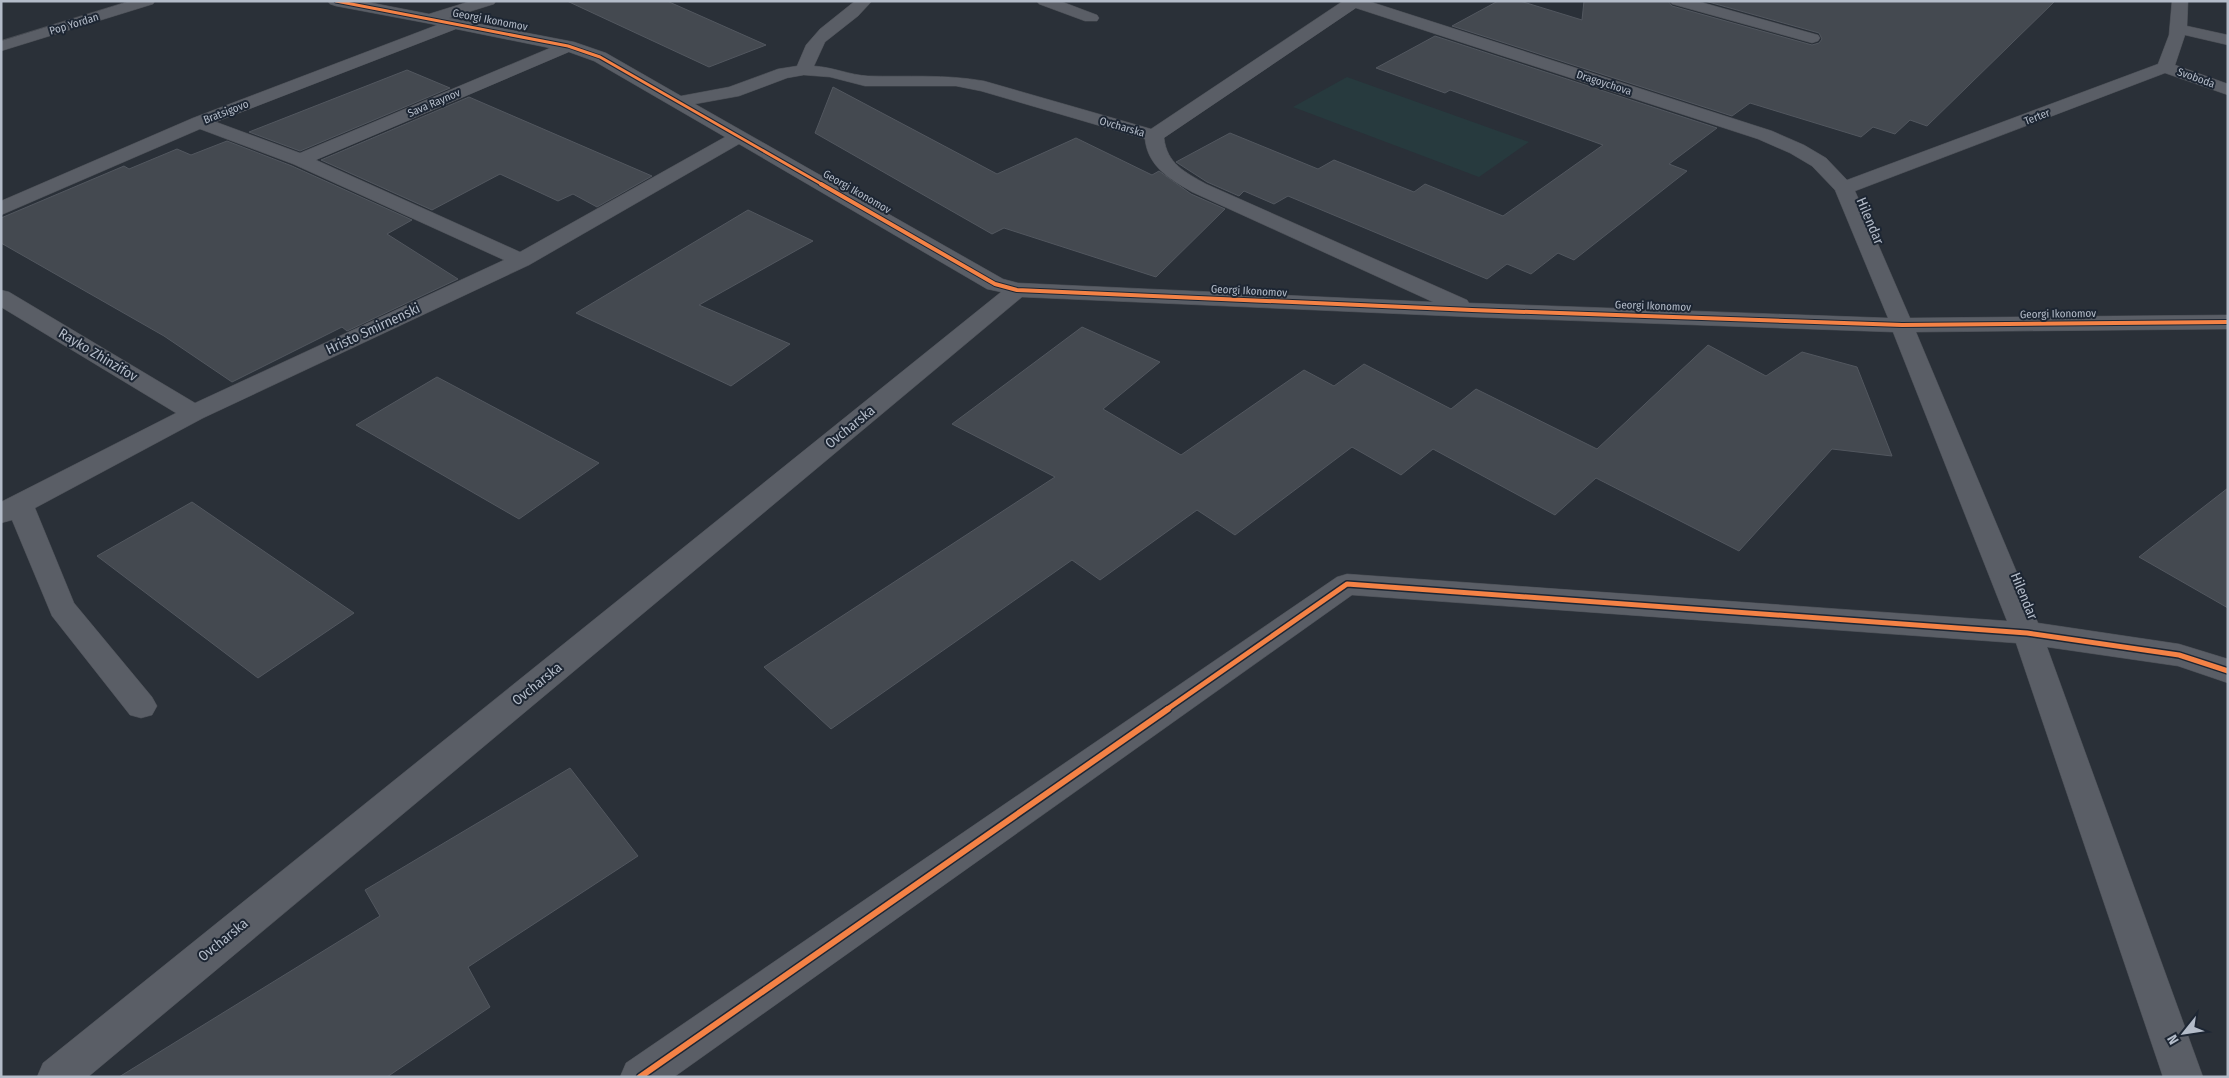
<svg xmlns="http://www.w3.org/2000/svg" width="2229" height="1078" viewBox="0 0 2229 1078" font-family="'Fira Sans Condensed',sans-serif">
  <rect width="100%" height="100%" fill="#2a3038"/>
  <path fill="#273a3e" d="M1347,77L1529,142L1479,177L1293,107Z"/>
  <path fill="#444950" stroke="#52575f" d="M567,1H667L766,45L709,67Z
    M1498,1H1520L1582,20L1584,1H1668L1672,6L1812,45L1819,43L1822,39L1819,33L1705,1H2055L1927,126L1910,120L1895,134L1873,127L1861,137L1750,103L1732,116L1452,26Z
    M1435,36L1717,128L1669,164L1687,171L1574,260L1558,253L1531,274L1507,264L1487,279L1288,196L1274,204L1244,191L1239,196L1207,182L1176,162L1230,133L1318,169L1334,160L1414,192L1425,184L1503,216L1603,145L1450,90L1445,93L1376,68Z
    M407,70L450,88L300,151L249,132Z
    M833,87L997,174L1076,138L1152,175L1159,171L1191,194L1225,209L1156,277L1004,228L992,234L815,133Z
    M469,97L652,176L597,207L573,194L558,201L500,174L432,210L321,160Z
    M227,141L292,166L412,220L387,234L458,279L347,331L342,327L232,382L164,336L1,243V218L124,166L129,169L177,149L191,155Z
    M748,210L813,241L699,305L790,344L731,386L576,313Z
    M1082,327L1160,362L1103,409L1181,455L1304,370L1334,386L1364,364L1451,409L1476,389L1597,449L1708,345L1766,376L1802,352L1857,367L1892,456L1832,449L1739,551L1596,478L1555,515L1433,449L1401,475L1352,447L1235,535L1197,510L1100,580L1072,560L831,729L764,667L1055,477L952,424Z
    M437,377L599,463L519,519L356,425Z
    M2228,488V608L2139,557Z
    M192,502L354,613L258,678L97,556Z
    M570,768L638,856L468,967L490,1007L387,1077H119L380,916L365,890Z"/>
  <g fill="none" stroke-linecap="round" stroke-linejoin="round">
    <defs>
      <path id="minor" d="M130,1H155L153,4L1,51V41Z
        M328,1H362L429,14L471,1H496L494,4L449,18L574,42L606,53L681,96L729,87L778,69L797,66L806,45L820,29L855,1H872L858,16L825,42L814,66C832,67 850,75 868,76C907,77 945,74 984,81L1151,129L1343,1H1368L1772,131L1804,145L1826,158L1847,180L2158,64L2169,35L2172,1H2188L2187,26L2228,35V45L2185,35L2175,65L2228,84V95L2165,73L1855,191L1910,318L2228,315V329L1916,332L2038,623L2179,644L2228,659V683L2178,666L2047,647L2203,1077H2163L2016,643L1352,595L674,1077H620L626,1063L1337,577L1347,574L2007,621L1893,332L1472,317L1022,297L88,1077H37L43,1063L1001,292L987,289L739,144L529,265L203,418L35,508L74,603L152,697L157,706L152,715L141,718L130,715L52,616L12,520L1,523V502L176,413L1,307V290L9,292L195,403L504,260L293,164L200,129L1,215V201L193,118L437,25L336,6L330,4ZM1356,8L1758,139L1790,153L1812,166L1835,190L1888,318L1469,303L1467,300L1206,184C1185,172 1167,164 1164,138ZM456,29L550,48L300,153L216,122ZM569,52L594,61L725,137L520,252L316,160ZM804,75L830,77L865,86H956L981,91L1145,139C1148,167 1170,179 1192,192L1433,302L1018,283L1003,279L695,104L739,96L787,78Z
        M1037,1H1060L1097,15L1099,18L1097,21H1085L1039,4Z
        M1670,1H1697L1818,35L1820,38L1818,41L1812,43L1672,4Z"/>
    </defs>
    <use href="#minor" stroke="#484c53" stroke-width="1"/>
    <use href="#minor" fill="#5a5e66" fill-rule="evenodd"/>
    <defs>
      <path id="cycleway-far3" d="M336,1L568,46L600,57L823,185"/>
      <path id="cycleway-far2" d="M821,184L995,284L1017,290L1472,310L1902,325L2228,322"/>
      <path id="cycleway-far1" d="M1166,710L1347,584L2027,633L2179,655L2228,671"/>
      <path id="cycleway" d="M640,1077L1168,709"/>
    </defs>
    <use href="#cycleway-far3" stroke="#1d2633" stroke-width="5"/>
    <use href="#cycleway-far2" stroke="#1d2633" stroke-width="6"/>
    <use href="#cycleway-far1" stroke="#1d2633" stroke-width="8"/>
    <use href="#cycleway" stroke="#1d2633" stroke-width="9"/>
    <use href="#cycleway-far3" stroke="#f48246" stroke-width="3"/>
    <use href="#cycleway-far2" stroke="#f48246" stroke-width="4"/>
    <use href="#cycleway-far1" stroke="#f48246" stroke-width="5"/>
    <use href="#cycleway" stroke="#f48246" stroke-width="6"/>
  </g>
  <g text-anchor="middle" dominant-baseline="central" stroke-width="4" stroke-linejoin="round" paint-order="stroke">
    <g font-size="11" fill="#b4bcc9" stroke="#1d2633">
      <text transform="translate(490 20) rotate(11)">Georgi Ikonomov</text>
      <text transform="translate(74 24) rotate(-17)">Pop Yordan</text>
      <text transform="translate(2196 78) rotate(20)">Svoboda</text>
      <text transform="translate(1604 83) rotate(18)">Dragoychova</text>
      <text transform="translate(434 103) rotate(-23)">Sava Raynov</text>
      <text transform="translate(226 112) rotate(-21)">Bratsigovo</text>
      <text transform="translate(2037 117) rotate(-21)">Terter</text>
      <text transform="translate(1122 127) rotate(16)">Ovcharska</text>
      <text transform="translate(857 192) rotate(30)">Georgi Ikonomov</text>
      <text transform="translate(1249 291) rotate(3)">Georgi Ikonomov</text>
      <text transform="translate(1653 306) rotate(2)">Georgi Ikonomov</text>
      <text transform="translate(2058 314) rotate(-1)">Georgi Ikonomov</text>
    </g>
    <g font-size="14" fill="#b4bcc9" stroke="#1d2633">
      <text transform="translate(1870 221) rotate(67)">Hilendar</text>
      <text transform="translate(373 329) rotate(-25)">Hristo Smirnenski</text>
      <text transform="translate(98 355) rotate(31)">Rayko Zhinzifov</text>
      <text transform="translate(850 427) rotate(-39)">Ovcharska</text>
      <text transform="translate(2024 596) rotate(68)">Hilendar</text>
      <text transform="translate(537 684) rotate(-39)">Ovcharska</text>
      <text transform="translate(223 940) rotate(-39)">Ovcharska</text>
    </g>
  </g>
  <rect width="2229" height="1078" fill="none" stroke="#b4bcc9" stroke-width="5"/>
  <g transform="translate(2184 1033) rotate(240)" stroke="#1d2633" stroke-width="4" paint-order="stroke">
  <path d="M0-4L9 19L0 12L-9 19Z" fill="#b4bcc9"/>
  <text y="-8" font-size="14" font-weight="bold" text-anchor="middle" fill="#b4bcc9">N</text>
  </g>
</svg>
